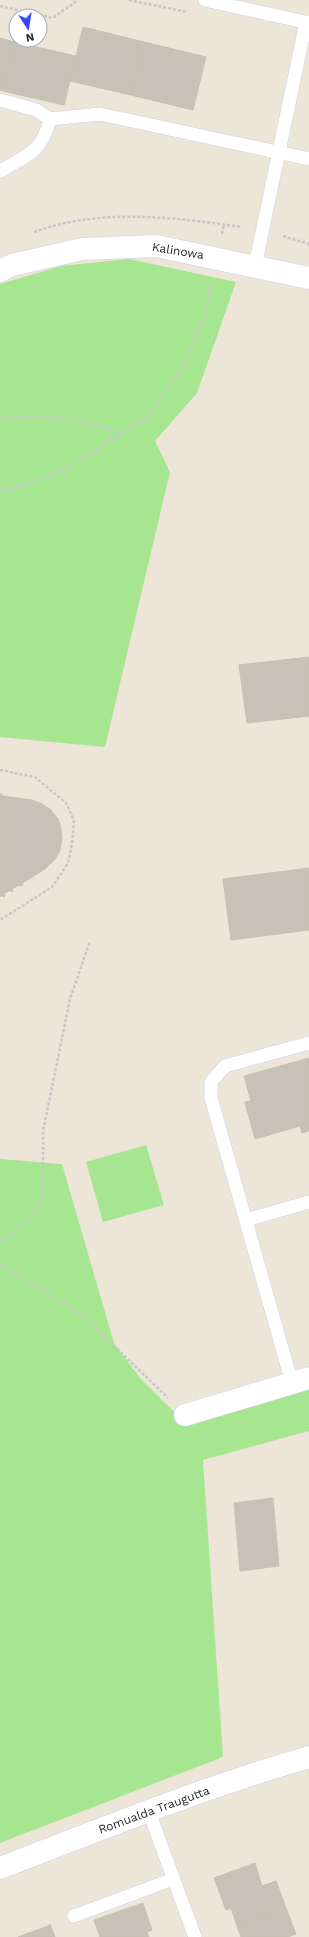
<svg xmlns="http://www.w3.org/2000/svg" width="309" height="1937" viewBox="0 0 309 1937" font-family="'Work Sans',sans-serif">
  <rect width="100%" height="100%" fill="#ece5d8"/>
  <path fill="#a7e691" d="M129,259L236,282L197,393L155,441L170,472L105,747L0,737V284L61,266Z
    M146,1145L164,1205L103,1222L86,1162Z
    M0,1159L62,1164L114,1343L140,1378L188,1426L309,1388V1431L203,1460L223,1757L0,1843Z"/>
  <path fill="#c7c2b8" stroke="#c7c1b2" d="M83,27L144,42L131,95L70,81Z
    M0,38L14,42L3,91L0,90Z
    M14,42L76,56L64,105L3,91Z
    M144,42L206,57L193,110L131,95Z
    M309,657V716L247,723L239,665Z
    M0,794H2V796L32,800L42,804L51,810L58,819L61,828L62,838L60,850L55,859L45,869L22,883L23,885L20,886L19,885L12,889L13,891L11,892L10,890L4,894L5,896L3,897L2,895L0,897Z
    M309,868V930L231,940L223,879Z
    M309,1058V1131L302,1133L300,1126L255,1139L245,1102L251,1101L244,1076Z
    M273,1498L279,1566L240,1571L234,1503Z
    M255,1863L262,1886L276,1881L286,1908L237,1926L231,1908L226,1910L214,1878Z
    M143,1903L152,1930L147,1932L149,1937H100L94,1920Z
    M286,1908L296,1934L288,1937H241L237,1926Z
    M50,1924L55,1937H18L48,1926Z"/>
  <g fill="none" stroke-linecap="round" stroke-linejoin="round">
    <defs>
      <path id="service" d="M205,0L309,23
        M0,100L36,110L50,119
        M0,171C28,155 42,152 50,119L100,114L309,159
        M255,266L306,22
        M246,1220L309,1202
        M292,1383L211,1098V1082L225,1066L309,1043
        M149,1812L195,1937
        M74,1916L173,1879"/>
      <path id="minor" d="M0,271L12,265L82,249L156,246L309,278
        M185,1415L309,1378
        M0,1868C102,1829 204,1787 309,1757"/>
    </defs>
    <use href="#service" stroke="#ced0e2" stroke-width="14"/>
    <use href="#minor" stroke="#ced0e2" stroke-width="23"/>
    <path stroke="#c7c7c7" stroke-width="2.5" stroke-dasharray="3 2" stroke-linecap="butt" d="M129,0L187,12
      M0,6L53,18L78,0
      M34,232C100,208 173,217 241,227
      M222,234L224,225
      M283,236L309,244
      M0,419C46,414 73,417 117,431L120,435
      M0,490L22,486L66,469L146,418L182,369L205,315L212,284
      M0,770L35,777L66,803L74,820L72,844L68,863L52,887L0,920
      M0,1240L7,1237L32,1218L43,1197V1131L70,999L90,941
      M0,1264L82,1315L168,1398"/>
    <use href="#service" stroke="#fff" stroke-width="13"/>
    <use href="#minor" stroke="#fff" stroke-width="22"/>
  </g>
  <g text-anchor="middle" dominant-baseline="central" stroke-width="3.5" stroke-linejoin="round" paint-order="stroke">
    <g font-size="12" fill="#282828" stroke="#fff">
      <text transform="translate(178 251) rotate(9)">Kalinowa</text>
      <text transform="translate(154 1810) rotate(-20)">Romualda Traugutta</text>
    </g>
  </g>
  <g transform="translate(28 28) rotate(168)"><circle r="19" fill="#ffffff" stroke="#a9a9a9"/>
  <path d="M0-3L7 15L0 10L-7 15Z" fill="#3249ff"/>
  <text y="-6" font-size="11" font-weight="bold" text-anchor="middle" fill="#282828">N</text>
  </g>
</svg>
